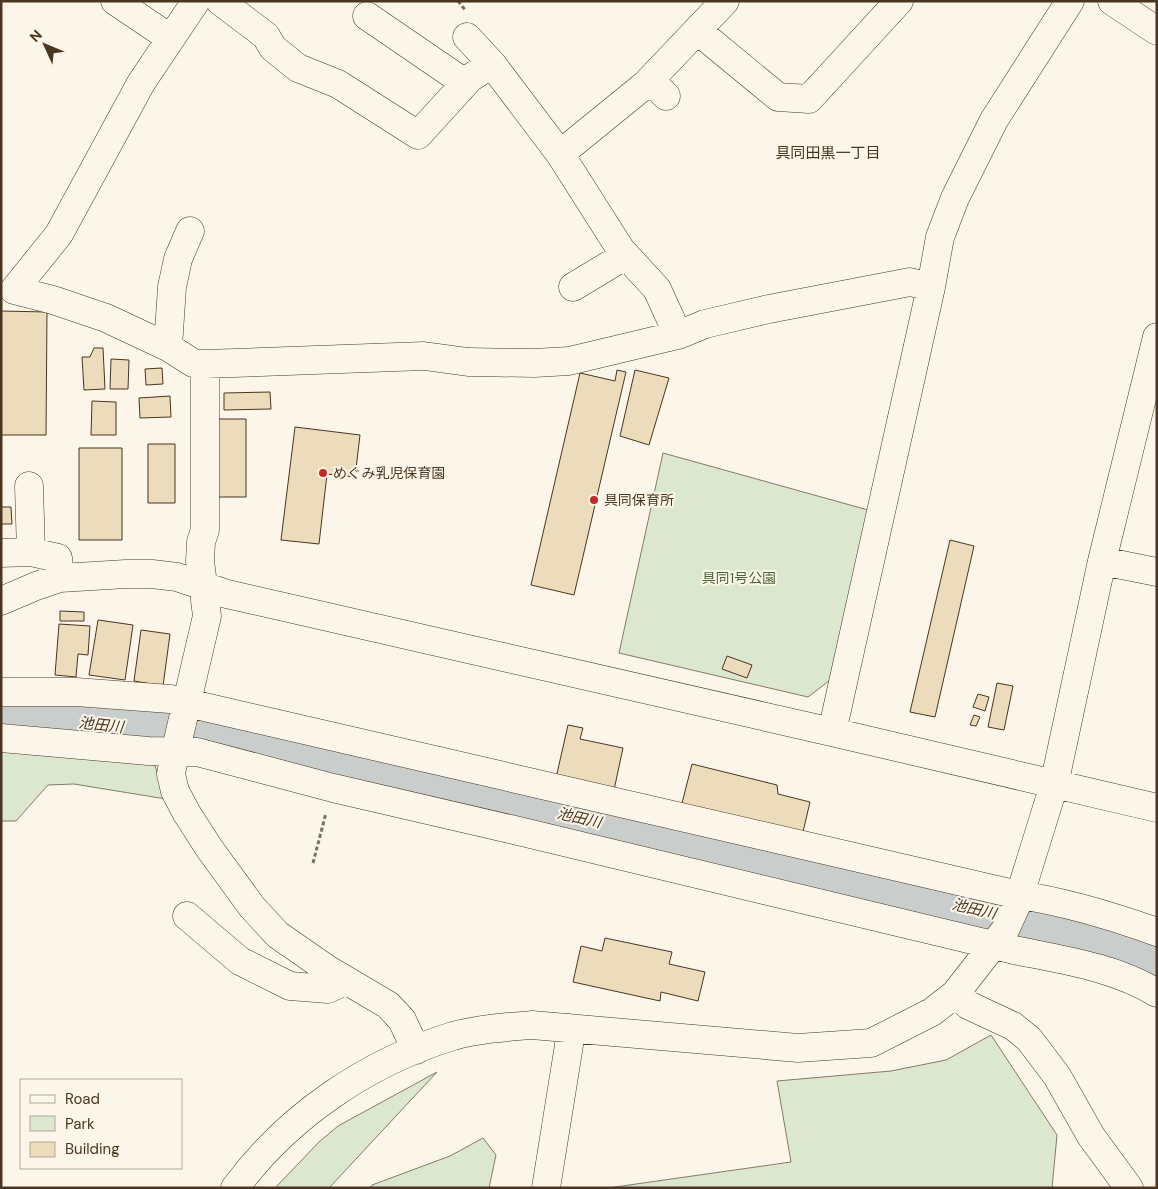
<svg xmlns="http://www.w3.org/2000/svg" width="1158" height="1189" viewBox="0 0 1158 1189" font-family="'DM Sans','Noto Sans JP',sans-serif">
  <rect width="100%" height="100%" fill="#fbf6e9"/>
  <path fill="#dce7d0" stroke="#887966" d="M663,453L868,510L834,677L808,697L619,653Z
    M1,749L153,760L166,799L74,784L48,785L16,821H1Z
    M991,1035L1057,1135L1052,1188H608L791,1162L777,1081L891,1071L946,1060Z
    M437,1072L329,1188H275L319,1142L338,1126Z
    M483,1138L496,1155L489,1188H370L372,1185L450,1156Z"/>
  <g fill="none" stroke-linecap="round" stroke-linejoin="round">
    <path stroke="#c9cecd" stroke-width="45" d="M1,719L34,718L139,729L153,723L162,715L210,730L247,745L312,760L342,766L366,768L1049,926L1147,955L1157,960"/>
  </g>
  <path fill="#ecdcbc" stroke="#4a3520" d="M1,311L47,312L46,435H1Z
    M94,348H103L105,389L84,390L82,357H90Z
    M111,359L129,360L128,389H110Z
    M162,368L163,384L146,385L145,369Z
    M617,370L626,372L574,595L531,585L580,373L615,381Z
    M635,370L669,378L649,445L620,436Z
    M270,392L271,409L224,410V393Z
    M170,396L171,417L140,418L139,398Z
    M92,401L116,402V435H91Z
    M216,419H246V497H216Z
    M295,427L360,435L355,477L327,474L319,544L281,540Z
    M148,444H175V503H148Z
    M79,448H122V540H79Z
    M1,507H11L12,524H1Z
    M950,540L974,546L935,717L910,712Z
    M60,611L84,612V621H60Z
    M98,620L133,625L125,680L89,675Z
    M59,624L90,626L88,655L78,654L76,677L55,675Z
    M141,630L170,634L163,686L134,681Z
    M727,656L752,665L747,678L722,669Z
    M997,683L1013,686L1004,730L988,727Z
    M978,694L989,697L985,711L973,707Z
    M974,715L980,717L976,726L970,725Z
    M568,725L583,728L580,739L623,748L614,790L556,778Z
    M692,764L777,785L778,794L810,802L802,836L681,807Z
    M605,938L672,952L669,964L705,972L698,1001L661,992L660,1001L573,982L581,946L602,951Z"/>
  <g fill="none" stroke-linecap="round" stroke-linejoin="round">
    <defs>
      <path id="minor" d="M115,1L170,38
        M196,1L141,83L59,234L14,290L53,300L106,318L168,347L193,363L205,364L424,356L468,362L534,363L569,361L678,335L705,324L769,309L910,282L931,287
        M220,1L266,36L273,48L298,68L338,84L418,135L470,78L492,64L560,154L621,250L657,289L678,335
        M1112,1L1157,31
        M367,16L465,83
        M698,31L778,97L809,99L899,1
        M467,37L492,64
        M650,80L666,96
        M560,154L646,84L725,1
        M573,287L626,255
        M168,347L172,287L178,259L190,231
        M205,364V530L201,542L200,561L207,616L175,753L171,774L175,791L186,812L209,848L252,907L278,935L327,969L388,1005L402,1020L416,1050
        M29,486L31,552
        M1,553L31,552L58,558L60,578
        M1102,561L1157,572
        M1,601L36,586L60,578L126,574H152L177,577L227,594L832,732L1157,808
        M1,692H76L170,699L1019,895C1067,902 1112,916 1157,932
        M832,732L931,287L940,237L955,198L994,120L1070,1
        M1,738L148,751L197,752L333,788L510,829L1014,950C1063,960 1114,967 1157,993
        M187,916L240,961L290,986L328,989L345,981
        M955,994L968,1005L1013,1026L1029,1039L1057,1076L1091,1136L1129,1188
        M235,1188C288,1116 368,1062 453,1036C479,1029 506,1027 532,1025L798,1048L871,1043L932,1012L955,994L1005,930L1017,904L1054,785L1102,561L1157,337
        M546,1188L569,1045V1028"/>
    </defs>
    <use href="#minor" stroke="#4a3520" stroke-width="29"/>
    <path stroke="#7f6f5c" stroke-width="3" stroke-dasharray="4 2.5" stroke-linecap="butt" d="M458,1L466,11
      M313,863L326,813"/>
    <use href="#minor" stroke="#fbf6e9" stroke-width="28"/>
  </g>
  <g fill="#c62828" stroke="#fbf6e9" stroke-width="2">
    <circle cx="323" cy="473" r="5"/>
    <circle cx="594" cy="500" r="5"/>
  </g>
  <g text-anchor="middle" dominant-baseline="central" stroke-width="4" stroke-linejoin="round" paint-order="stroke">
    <g font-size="14" fill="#4a3520" stroke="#fbf6e9" text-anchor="start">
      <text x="333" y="473">めぐみ乳児保育園</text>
      <text x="604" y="500">具同保育所</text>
    </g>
    <g font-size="14" fill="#436837" stroke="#fbf6e9">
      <text x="739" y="578">具同1号公園</text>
    </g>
    <g font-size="15" fill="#4a3520" stroke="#fbf6e9">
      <text x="828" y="153">具同田黒一丁目</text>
    </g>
    <g font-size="15" font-style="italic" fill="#4a3520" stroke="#fbf6e9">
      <text transform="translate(101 725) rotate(6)">池田川</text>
      <text transform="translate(579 818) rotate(13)">池田川</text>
      <text transform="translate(974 909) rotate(13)">池田川</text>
    </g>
  </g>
  <rect width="1158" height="1189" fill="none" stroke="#4a3520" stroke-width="5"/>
  <rect x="20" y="1079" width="162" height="90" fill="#fbf6e9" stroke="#b4a999"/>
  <rect x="30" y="1095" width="25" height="8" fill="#fbf6e9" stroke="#b4a999"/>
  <text x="65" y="1104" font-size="15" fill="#4a3520">Road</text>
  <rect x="30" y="1116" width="25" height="15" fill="#dce7d0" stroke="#b4a999"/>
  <text x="65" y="1129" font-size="15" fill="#4a3520">Park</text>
  <rect x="30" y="1142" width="25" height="15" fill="#ecdcbc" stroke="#b4a999"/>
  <text x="65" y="1154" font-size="15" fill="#4a3520">Building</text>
  <g transform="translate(45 45) rotate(314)" stroke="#fbf6e9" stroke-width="4" paint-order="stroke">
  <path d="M0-4L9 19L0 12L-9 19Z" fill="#4a3520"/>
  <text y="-8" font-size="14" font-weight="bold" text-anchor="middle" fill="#4a3520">N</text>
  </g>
</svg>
